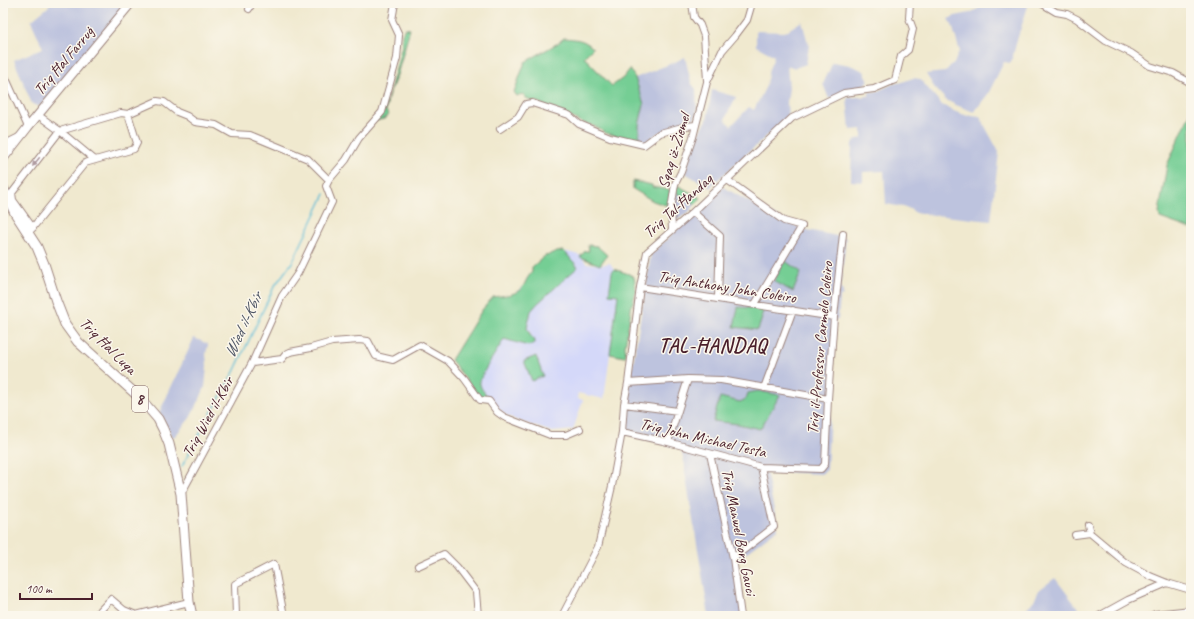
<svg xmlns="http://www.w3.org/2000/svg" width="1194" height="619" viewBox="0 0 1194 619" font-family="Caveat,sans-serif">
  <rect width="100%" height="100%" fill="#fbf7ec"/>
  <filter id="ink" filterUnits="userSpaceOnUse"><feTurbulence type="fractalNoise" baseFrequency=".025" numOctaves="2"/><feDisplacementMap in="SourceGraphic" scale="8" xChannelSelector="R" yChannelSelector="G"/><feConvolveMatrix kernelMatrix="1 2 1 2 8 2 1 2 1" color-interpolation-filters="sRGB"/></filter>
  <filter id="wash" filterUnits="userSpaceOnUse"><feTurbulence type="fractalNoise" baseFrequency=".012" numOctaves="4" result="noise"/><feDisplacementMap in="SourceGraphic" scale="16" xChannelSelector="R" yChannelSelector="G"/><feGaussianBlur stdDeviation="0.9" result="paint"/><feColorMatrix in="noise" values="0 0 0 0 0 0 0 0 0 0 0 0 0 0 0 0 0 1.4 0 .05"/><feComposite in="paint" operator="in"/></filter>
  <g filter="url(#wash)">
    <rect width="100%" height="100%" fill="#f0e9cf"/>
    <path fill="#d4d8f9" d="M564,251L583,256V259L586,263L600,265L610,263L614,269L612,272L609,294H618L604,399L578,393L577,398L583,400L573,430L552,432L516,420L506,415L498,408L481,388L479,381L481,376L488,364L504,339L535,341L530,335L531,334L527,328L531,311L537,304L514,294L525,284L527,278L532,272V267L552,253Z"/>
    <path fill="#bdc3de" d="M50,3H128L41,106H38L32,104L14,60L43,48L31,21L48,7Z
      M986,3H1029L1017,40L1011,63L1004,62L988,94L974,112L956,105L946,100L934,87L926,74L945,72L952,64H954L958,53L960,52L952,25L948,19L955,16L970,13L985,5Z
      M802,21L809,47L806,64L795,68L787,65L789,88L787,102L788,117L712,185L711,188L685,173L694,142L707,120L712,90L736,97L725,119L731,126L749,107L754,110L766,86L769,69L774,57L773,55L756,46V31L785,32Z
      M685,57L691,83L696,89L697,113L692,122L658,133L646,142H639V125L635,78L675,62Z
      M833,62L850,65L864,71L868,81L859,90L829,99L823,84Z
      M913,78L920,79L942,105L956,112L968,116L969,115L972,116L980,117L999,152L991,221L916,213L908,208L886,204L884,171L863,172V182L851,181L852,143L858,139L862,138V129L850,130L847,98L869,96V92L878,91L897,82L900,83Z
      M723,187L764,210L803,229L846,238L840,289L843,291V296L840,297L838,320H835L827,470L821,474L766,471L778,529L735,561L744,616H709L685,472V465L681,449L628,435L627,401L651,254Z
      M675,192L696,204L689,212L677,220L675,219L673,215Z
      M194,338L208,344L206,354L207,366L205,387L199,401L190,418L175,436L172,437L159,413Z
      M1055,578L1084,616H1016L1022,612L1034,601L1039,590Z"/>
    <path fill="#75ce94" stroke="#607660" d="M405,28L410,29L397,75L388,97L386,111L389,115L384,119L375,121L383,114L396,69L402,45V34Z
      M564,38C576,39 584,39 593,48L584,57L612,86L623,78L630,69L635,78L644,104L639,125V142L606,133L596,127L581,122L537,102L528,100L523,94L517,96L514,92L525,62L558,43Z
      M1191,112V229L1160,218L1159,212L1167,165Z
      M633,181L652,185V187L670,190V203L665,205L653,201L633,189Z
      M677,185L701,198L696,204L675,192Z
      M588,245L597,246L607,255L600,265L580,257L585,251H589Z
      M562,251H564L578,267L537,304L531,311L527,328L530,335L535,341V343L528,346L504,339C500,347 478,377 480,384C481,390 487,395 491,400L480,398L451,360L482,310L493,297C505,295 519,296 525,283C527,278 529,276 532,272V267L546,255L547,256L552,253Z
      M785,261L801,272L793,292L774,281Z
      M614,269L629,274L634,277C636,286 636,296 632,304L625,346L626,356L624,357L610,354L618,295L609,294L612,272Z
      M738,307L764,309L761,317L762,318L758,330L734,327Z
      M536,356L543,376L532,381L524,361Z
      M758,391L780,395L760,429L738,424L713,421L720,397L740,402L746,399L748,393Z"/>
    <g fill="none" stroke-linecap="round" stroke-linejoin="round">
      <path stroke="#57bbd5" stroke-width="1.5" d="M182,466L234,372L274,287L293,261L325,194"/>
    </g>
  </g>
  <g filter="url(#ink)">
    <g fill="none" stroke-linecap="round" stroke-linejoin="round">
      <defs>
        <path id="minor" d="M692,3L694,17L700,25L704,36L707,80
          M1041,3L1056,12L1067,14L1077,19L1106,41L1131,53L1150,66L1173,73L1191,83
          M249,9L252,3
          M3,72L28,127
          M38,115L60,131L95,160
          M500,129L518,117L526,104L532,103L569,115L579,124L610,137L644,145L660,133L686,126L696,125
          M3,145L19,137
          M726,179L784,221L802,226L755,304
          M693,212L720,236L718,299
          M33,228L13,200L12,193L60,131L121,113L128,114L157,101L164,102L177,112L187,116L195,122L216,125L232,134L250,135L308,159L329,180
          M672,229L671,209L675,184L681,172L693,137L707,82L722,51L735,36L747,20L752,3
          M30,231L85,163L134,149L137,143L128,114
          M640,287L834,317
          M252,363L282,359L286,354L290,352L311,348L332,342L359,340L368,341L376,356L393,360L420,345L448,361L464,378L480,400L489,401L497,412L504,417L550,435H566L580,429
          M628,383L688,379L721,380L828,399
          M764,388L793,310
          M624,404L678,411
          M622,432L668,442L761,467L821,469L825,464L828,399L834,317L843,234
          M668,442L688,379
          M710,454L733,558L741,616
          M181,494L252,363L282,296L298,273L332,202L326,186L329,180L346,160L359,138L382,112L397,58L399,35L392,20L395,3
          M1088,525L1090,533L1126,563L1150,576L1167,583L1191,590
          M1075,535L1090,533
          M733,558L774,527L761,467
          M418,566L444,554L457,567L476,592L478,616
          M95,616L111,599L124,610L136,615L189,602
          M236,616L235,584L274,564L284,616
          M562,616L598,547L612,486L622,432L624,404L628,383L640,287L647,252L693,212L792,118L844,93L874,89L895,80L901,56L908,50L913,29L909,18L910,3
          M939,616H941
          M1099,616L1128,600L1167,583
          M1151,616L1155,614L1191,610"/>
        <path id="major" d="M3,159L28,127L131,3"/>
        <path id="highway" d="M3,152L7,150
          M3,188L15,213L37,247L44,264L56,301L65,324L78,342L139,397L158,419L163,429L169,444L181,494L189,602L192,616"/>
      </defs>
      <use href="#minor" stroke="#9d847d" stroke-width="8"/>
      <use href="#major" stroke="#9d847d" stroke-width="10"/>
      <use href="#highway" stroke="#9d847d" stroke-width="11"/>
      <use href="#minor" stroke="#fff" stroke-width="6"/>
      <use href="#major" stroke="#fff" stroke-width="8"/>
      <use href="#highway" stroke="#fff" stroke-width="9"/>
    </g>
    <defs><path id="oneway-solid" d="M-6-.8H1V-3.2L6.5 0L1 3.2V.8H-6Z"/></defs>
    <use fill="#ae9aa0" href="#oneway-solid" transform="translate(36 162) rotate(128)"/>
  </g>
  <g text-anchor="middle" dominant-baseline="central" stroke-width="3" stroke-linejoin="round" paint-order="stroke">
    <rect fill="#fbf7ec" stroke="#7f6065" stroke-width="1" x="132" y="386" width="16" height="26" rx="3"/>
    <g font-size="15" font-weight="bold" fill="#4a1f2b">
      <text x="140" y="399">8</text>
    </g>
    <g font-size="16" fill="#4a1f2b" stroke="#fbf7ec">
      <text transform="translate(64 61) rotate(-50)">Triq Ħal Farruġ</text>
      <text transform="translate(674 151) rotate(-73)">Sqaq iż-Żiemel</text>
      <text transform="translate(678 206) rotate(-42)">Triq Tal-Ħandaq</text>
      <text transform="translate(727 287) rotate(9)">Triq Anthony John Coleiro</text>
      <text transform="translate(108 346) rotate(45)">Triq Ħal Luqa</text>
      <text transform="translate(820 348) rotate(-85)">Triq il-Professur Carmelo Coleiro</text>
      <text transform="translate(208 417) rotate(-61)">Triq Wied il-Kbir</text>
      <text transform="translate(703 438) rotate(13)">Triq John Michael Testa</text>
      <text transform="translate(739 532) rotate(79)">Triq Manwel Borg Gauci</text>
    </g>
    <g font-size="17" font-style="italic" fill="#4f5666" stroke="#fbf7ec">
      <text transform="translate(243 325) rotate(-65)">Wied il-Kbir</text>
    </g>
    <g font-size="20" font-weight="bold" letter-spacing="1" fill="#4a1f2b" stroke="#fbf7ec">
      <text x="713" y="345">TAL-ĦANDAQ</text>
    </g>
  </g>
  <rect width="1194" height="619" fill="none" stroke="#fbf7ec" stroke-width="16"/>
  <path d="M20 593v6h72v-6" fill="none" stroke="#4a1f2b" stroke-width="2"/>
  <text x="26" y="593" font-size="12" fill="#4a1f2b" stroke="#fbf7ec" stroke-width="3" paint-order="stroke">100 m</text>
</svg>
